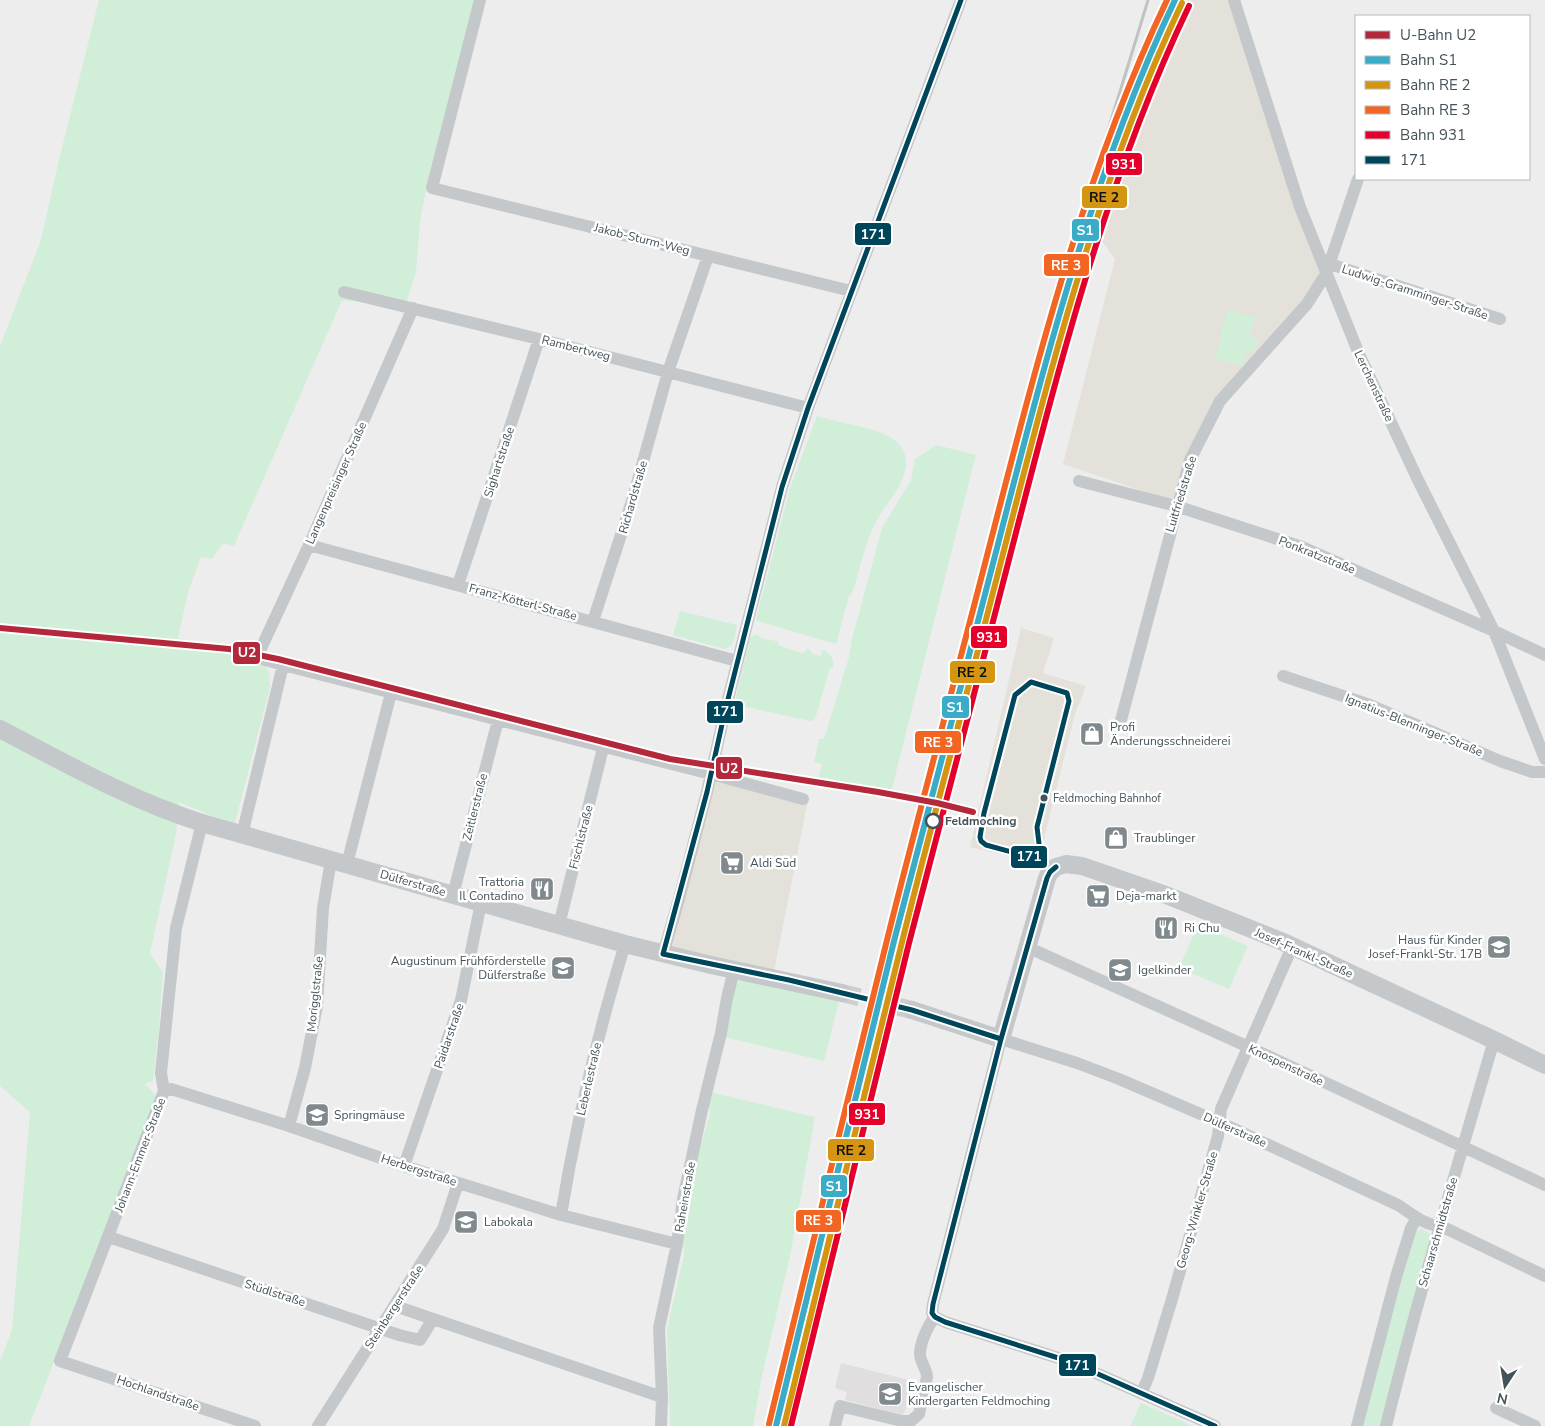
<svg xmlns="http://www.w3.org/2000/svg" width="1545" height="1426" viewBox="0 0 1545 1426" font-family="'Nunito Sans',sans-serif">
  <rect width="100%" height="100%" fill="#eeeded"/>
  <path fill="#e4e0da" d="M1190,0H1235L1328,280L1221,406L1178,503L1063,464L1115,259L1102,241L1141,117Z
    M1021,628L1054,638L1043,673L1086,686L1075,714L1038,863L970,847Z
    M712,778L808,800L774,971L668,954Z"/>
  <path fill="#e0dedf" d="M841,1363L913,1381L905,1411L902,1415L845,1400L847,1392L835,1388Z"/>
  <path fill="#d0eed8" d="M99,0H478L430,170L420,221L416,272L405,307L342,300L234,546L223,543L212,559L201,557L188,592L178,638L264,664L269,672L270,687L235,823L207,814L179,802L176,834L150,953L163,973L159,1029L153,1081L145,1084L157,1097L29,1426H0V1361L12,1330L30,1112L0,1086V346L41,240L58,164Z
    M1227,310L1255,316L1250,336L1258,339L1254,353L1246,352L1243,366L1215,359Z
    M817,416C831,420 845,423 858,426C887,433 917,443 902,480C895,496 883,508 876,522C865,543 860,569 853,591L849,596L836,644L758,621L756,619L790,488Z
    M936,445L976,455L890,796L818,781L822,764L814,762L819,739H824L849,657L852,639L882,528L911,480L915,459Z
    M680,611L737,625C735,634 735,646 725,649L673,635Z
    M756,634L764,639L777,641L780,646C788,648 795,652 804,653L808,648L813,654L821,656L823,650C831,654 834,659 833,668H830L815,719L811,721L737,705L736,696L750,638Z
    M1198,925L1248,946L1229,989L1179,968Z
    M742,977L840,997L824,1061L724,1037L734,987Z
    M710,1092L815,1117L790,1256L761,1380L753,1426H670L667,1329L684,1255C680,1210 698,1156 710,1113L708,1101Z
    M1422,1229L1430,1234L1431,1239L1381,1426H1361L1386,1330L1416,1230Z
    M1141,1403L1193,1426H1130Z"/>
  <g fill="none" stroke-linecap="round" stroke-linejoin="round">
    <path stroke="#ccced0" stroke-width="18" stroke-dasharray="18 9" stroke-linecap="butt" d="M842,993L912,1010"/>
    <path stroke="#c4c8ca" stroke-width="12" d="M480,0L432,188L851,291
      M1234,0L1300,207L1359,354L1418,480L1494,631L1545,759
      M1330,264L1500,319
      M344,292L539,339L808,408
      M1079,481L1176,506L1302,547L1494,631L1545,655
      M309,545L737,661
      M458,585L539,339
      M593,621L632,501L668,372L708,256
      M239,652L283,665L711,774L803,799
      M257,657L309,545L413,308
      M1283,676L1370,705L1500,761L1532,772H1545
      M1120,724L1190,460L1220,401L1307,304L1326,274L1358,179
      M202,823L176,928L161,1073L164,1091L60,1361L255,1426
      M242,835L283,665
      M347,864L391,693
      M453,895L498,720
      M559,925L603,748
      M1027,947L1253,1049L1545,1185
      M663,954L679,899L707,792L725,711L782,487L808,408L961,0
      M164,1091L171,1089L289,1126L404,1166L561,1215L677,1244
      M289,1126L305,1068L317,1006L323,908L331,860
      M404,1166L461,1000L481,903
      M561,1215C576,1123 598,1033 625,944
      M109,1237L399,1335L420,1340L433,1319
      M395,1306L662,1397
      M935,1317L932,1313L933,1304L1001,1039L1077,1063L1119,1079L1219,1122L1398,1205C1412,1214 1424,1225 1441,1226L1545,1276
      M935,1317L945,1322L1071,1362L1215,1426
      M1142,1392L1148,1378L1172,1299L1218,1136L1221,1109L1292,947
      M1496,1408L1535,1426
      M911,1421L919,1414L927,1377C927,1369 920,1362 920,1354C920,1343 928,1325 935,1317
      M318,1426L443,1229L458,1183
      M661,1426L662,1397L659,1328L677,1244L683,1199L702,1110L721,1033L727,998L734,970
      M835,1426L840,1406L902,1421H911
      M1357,1426L1396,1277L1411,1228L1417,1218
      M1386,1426C1418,1296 1457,1168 1494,1040"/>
    <path stroke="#c5c8cb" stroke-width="18" d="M0,729C67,764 130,800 202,823L625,944L711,965L842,993
      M912,1010L1001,1039L1047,878L1050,872L1056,867L1066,864L1082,866L1166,895L1281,941L1494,1040L1545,1065"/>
    <path stroke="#c0c2c4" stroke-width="3" d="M768,1426C852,1080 936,734 1030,391C1066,259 1109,130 1148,0"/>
    <defs>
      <path id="bus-1" d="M1031,682L1067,693L1069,701L1037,827L1041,860L986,845L981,841L980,837L984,813L1015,695Z
        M663,954L707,792L725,711L782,487L808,408L961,0
        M663,954L789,980L912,1010L1001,1039
        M935,1317L932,1313L933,1304L1001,1039L1047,878L1050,872L1056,867
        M935,1317L945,1322L1071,1362L1215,1426"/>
    </defs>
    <use href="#bus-1" stroke="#fff" stroke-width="9"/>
    <use href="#bus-1" stroke="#00465a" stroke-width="5"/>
    <defs>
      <path id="rail-1" d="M776,1426C815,1264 854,1103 894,941C923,828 953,715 983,602C1036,399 1084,191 1175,0"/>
      <path id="rail-2" d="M784,1426C823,1265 862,1103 902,942C930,829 961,717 990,604C1043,401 1091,193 1182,3"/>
      <path id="rail-3" d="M769,1424C808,1263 847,1101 887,940C915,827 946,714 975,602C1028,399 1076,190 1167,0"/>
      <path id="rail-4" d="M791,1426C831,1265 869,1104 909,943C938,831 968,718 997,606C1050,403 1098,196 1189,6"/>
    </defs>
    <use href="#rail-1" stroke="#fff" stroke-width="10"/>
    <use href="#rail-2" stroke="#fff" stroke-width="10"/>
    <use href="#rail-3" stroke="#fff" stroke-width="10"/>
    <use href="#rail-4" stroke="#fff" stroke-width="10"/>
    <use href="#rail-1" stroke="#3aacc8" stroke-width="6"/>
    <use href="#rail-2" stroke="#d39512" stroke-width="6"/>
    <use href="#rail-3" stroke="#f26522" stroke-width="6"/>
    <use href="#rail-4" stroke="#e4002b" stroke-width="6"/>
    <defs>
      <path id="metro-1" d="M0,628L229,649L278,659L670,759L878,792L937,803L973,812"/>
    </defs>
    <use href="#metro-1" stroke="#fff" stroke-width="10"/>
    <use href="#metro-1" stroke="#b4283c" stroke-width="6"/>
  </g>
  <defs>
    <symbol id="shop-square" viewBox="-11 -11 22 22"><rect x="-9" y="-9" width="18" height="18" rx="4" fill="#80898d" stroke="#fff"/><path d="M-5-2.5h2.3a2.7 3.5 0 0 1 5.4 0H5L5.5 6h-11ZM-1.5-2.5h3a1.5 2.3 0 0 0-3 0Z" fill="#fff"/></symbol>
    <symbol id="supermarket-square" viewBox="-11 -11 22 22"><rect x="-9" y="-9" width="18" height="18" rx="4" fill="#80898d" stroke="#fff"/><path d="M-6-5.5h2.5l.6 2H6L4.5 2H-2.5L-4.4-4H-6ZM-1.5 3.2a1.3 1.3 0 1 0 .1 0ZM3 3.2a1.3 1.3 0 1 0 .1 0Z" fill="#fff"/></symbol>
    <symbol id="restaurant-square" viewBox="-11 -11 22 22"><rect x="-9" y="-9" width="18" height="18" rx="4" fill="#80898d" stroke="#fff"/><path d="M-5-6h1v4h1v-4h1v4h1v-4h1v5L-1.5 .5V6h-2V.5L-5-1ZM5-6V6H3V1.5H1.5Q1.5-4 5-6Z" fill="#fff"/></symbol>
    <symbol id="school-square" viewBox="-11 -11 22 22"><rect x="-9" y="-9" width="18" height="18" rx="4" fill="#80898d" stroke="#fff"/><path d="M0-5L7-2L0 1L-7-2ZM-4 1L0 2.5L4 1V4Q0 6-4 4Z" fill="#fff"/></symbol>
  </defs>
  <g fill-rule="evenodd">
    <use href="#shop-square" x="1078" y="720" width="28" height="28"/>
    <use href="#shop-square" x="1102" y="824" width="28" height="28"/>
    <use href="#supermarket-square" x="718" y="849" width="28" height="28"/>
    <use href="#restaurant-square" x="528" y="875" width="28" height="28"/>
    <use href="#supermarket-square" x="1084" y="882" width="28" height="28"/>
    <use href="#restaurant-square" x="1152" y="914" width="28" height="28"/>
    <use href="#school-square" x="1485" y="933" width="28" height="28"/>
    <use href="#school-square" x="549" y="954" width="28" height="28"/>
    <use href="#school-square" x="1106" y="956" width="28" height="28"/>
    <use href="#school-square" x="303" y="1101" width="28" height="28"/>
    <use href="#school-square" x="452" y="1208" width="28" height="28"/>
    <use href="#school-square" x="876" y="1380" width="28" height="28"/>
  </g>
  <circle fill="#44535a" stroke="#fff" stroke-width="2" cx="1044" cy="798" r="4.5"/>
  <circle fill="#fff" stroke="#44535a" stroke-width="2.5" cx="933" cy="821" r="7"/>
  <g text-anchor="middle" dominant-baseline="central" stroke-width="5" stroke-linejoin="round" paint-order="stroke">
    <g font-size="11" fill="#44535a" stroke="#fff" text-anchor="start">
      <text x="1053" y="798">Feldmoching Bahnhof</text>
    </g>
    <g font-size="12" fill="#44535a" stroke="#fff">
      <text transform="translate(642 239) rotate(14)">Jakob-Sturm-Weg</text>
      <text transform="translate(1415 292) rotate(18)">Ludwig-Gramminger-Straße</text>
      <text transform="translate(576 348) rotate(14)">Rambertweg</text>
      <text transform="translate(1374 386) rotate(65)">Lerchenstraße</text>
      <text transform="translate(499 462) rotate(-72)">Sighartstraße</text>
      <text transform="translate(336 483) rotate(-66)">Langenpreisinger Straße</text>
      <text transform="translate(1181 494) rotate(-73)">Luitfriedstraße</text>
      <text transform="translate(633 497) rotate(-74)">Richardstraße</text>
      <text transform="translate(1317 555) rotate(22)">Ponkratzstraße</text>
      <text transform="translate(523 602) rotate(15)">Franz-Kötterl-Straße</text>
      <text transform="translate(1414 725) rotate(22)">Ignatius-Blenninger-Straße</text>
      <text transform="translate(475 807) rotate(-76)">Zeitlerstraße</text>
      <text transform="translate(581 837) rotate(-76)">Fischlstraße</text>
      <text transform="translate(413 883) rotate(16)">Dülferstraße</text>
      <text transform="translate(1304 953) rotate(24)">Josef-Frankl-Straße</text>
      <text transform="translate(315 994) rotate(-84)">Morigglstraße</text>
      <text transform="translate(449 1036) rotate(-71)">Paidarstraße</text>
      <text transform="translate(1286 1065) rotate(25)">Knospenstraße</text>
      <text transform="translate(589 1079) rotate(-77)">Leberlestraße</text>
      <text transform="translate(1235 1130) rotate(24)">Dülferstraße</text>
      <text transform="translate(140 1155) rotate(-69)">Johann-Emmer-Straße</text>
      <text transform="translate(419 1170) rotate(18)">Herbergstraße</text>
      <text transform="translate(685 1197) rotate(-80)">Raheinstraße</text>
      <text transform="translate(1197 1210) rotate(-74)">Georg-Winkler-Straße</text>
      <text transform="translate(1438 1232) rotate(-74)">Schaarschmidtstraße</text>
      <text transform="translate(275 1293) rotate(18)">Stüdlstraße</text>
      <text transform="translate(394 1307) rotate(-57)">Steinbergerstraße</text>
      <text transform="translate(158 1393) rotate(19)">Hochlandstraße</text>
    </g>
    <g font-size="12" fill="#44535a" stroke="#fff" text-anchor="start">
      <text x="1110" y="727">Profi<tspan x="1110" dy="14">Änderungsschneiderei</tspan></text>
      <text x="1134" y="838">Traublinger</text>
      <text x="750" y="863">Aldi Süd</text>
      <text x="524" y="882" text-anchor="end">Trattoria<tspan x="524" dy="14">Il Contadino</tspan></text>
      <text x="1116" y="896">Deja-markt</text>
      <text x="1184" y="928">Ri Chu</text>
      <text x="1482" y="940" text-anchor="end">Haus für Kinder<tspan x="1482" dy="14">Josef-Frankl-Str. 17B</tspan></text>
      <text x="546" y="961" text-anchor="end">Augustinum Frühförderstelle<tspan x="546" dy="14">Dülferstraße</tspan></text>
      <text x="1138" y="970">Igelkinder</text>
      <text x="334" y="1115">Springmäuse</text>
      <text x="484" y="1222">Labokala</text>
      <text x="908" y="1387">Evangelischer<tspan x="908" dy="14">Kindergarten Feldmoching</tspan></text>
    </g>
    <g font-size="12" font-weight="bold" fill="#44535a" stroke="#fff" text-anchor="start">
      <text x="945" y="821">Feldmoching</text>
    </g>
  </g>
  <g stroke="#fff" stroke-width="2">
    <rect x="1105" y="152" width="38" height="24" rx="5" fill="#e4002b"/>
    <rect x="1081" y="185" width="47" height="24" rx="5" fill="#d39512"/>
    <rect x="1071" y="218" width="29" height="24" rx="5" fill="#3aacc8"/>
    <rect x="854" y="222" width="38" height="24" rx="5" fill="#00465a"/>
    <rect x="1043" y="253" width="47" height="24" rx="5" fill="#f26522"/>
    <rect x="970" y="625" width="38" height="24" rx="5" fill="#e4002b"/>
    <rect x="232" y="641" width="29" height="24" rx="5" fill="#b4283c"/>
    <rect x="949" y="660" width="47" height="24" rx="5" fill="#d39512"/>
    <rect x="941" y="695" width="29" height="24" rx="5" fill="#3aacc8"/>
    <rect x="706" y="700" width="38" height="24" rx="5" fill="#00465a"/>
    <rect x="914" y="730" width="48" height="24" rx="5" fill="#f26522"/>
    <rect x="715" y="756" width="28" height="24" rx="5" fill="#b4283c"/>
    <rect x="1010" y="845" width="38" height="24" rx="5" fill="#00465a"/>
    <rect x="848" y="1102" width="38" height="24" rx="5" fill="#e4002b"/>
    <rect x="827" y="1138" width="48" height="24" rx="5" fill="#d39512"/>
    <rect x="820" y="1174" width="28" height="24" rx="5" fill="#3aacc8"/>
    <rect x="795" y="1209" width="47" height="24" rx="5" fill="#f26522"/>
    <rect x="1058" y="1353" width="39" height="24" rx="5" fill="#00465a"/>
  </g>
  <g font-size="14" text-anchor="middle" font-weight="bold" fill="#fff">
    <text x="1124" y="169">931</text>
    <text x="1085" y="235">S1</text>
    <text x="873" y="239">171</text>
    <text x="1066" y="270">RE 3</text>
    <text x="989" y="642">931</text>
    <text x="247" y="657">U2</text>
    <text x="955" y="712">S1</text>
    <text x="725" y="716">171</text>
    <text x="938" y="747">RE 3</text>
    <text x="729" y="773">U2</text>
    <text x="1029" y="861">171</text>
    <text x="867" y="1119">931</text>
    <text x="834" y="1191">S1</text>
    <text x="818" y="1225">RE 3</text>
    <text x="1077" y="1370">171</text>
  </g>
  <g font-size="14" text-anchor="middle" font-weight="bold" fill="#111">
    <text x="1104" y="202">RE 2</text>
    <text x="972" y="677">RE 2</text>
    <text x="851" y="1155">RE 2</text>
  </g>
  <rect x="1355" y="15" width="175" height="165" fill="#ffffff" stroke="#b4babd"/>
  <rect x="1365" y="31" width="25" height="8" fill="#b4283c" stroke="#b4babd"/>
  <text x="1400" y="40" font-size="15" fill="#44535a">U-Bahn U2</text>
  <rect x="1365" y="56" width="25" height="8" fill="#3aacc8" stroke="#b4babd"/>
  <text x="1400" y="65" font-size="15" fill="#44535a">Bahn S1</text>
  <rect x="1365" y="81" width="25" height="8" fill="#d39512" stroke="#b4babd"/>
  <text x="1400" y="90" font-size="15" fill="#44535a">Bahn RE 2</text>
  <rect x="1365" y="106" width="25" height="8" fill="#f26522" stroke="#b4babd"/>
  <text x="1400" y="115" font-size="15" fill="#44535a">Bahn RE 3</text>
  <rect x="1365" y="131" width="25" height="8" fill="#e4002b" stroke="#b4babd"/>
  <text x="1400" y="140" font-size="15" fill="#44535a">Bahn 931</text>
  <rect x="1365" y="156" width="25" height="8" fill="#00465a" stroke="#b4babd"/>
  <text x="1400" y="165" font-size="15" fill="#44535a">171</text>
  <g transform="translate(1505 1386) rotate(192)" stroke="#ffffff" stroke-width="4" paint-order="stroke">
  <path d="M0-4L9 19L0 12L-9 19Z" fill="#44535a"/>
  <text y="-8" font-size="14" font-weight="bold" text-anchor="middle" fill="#44535a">N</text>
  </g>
</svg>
